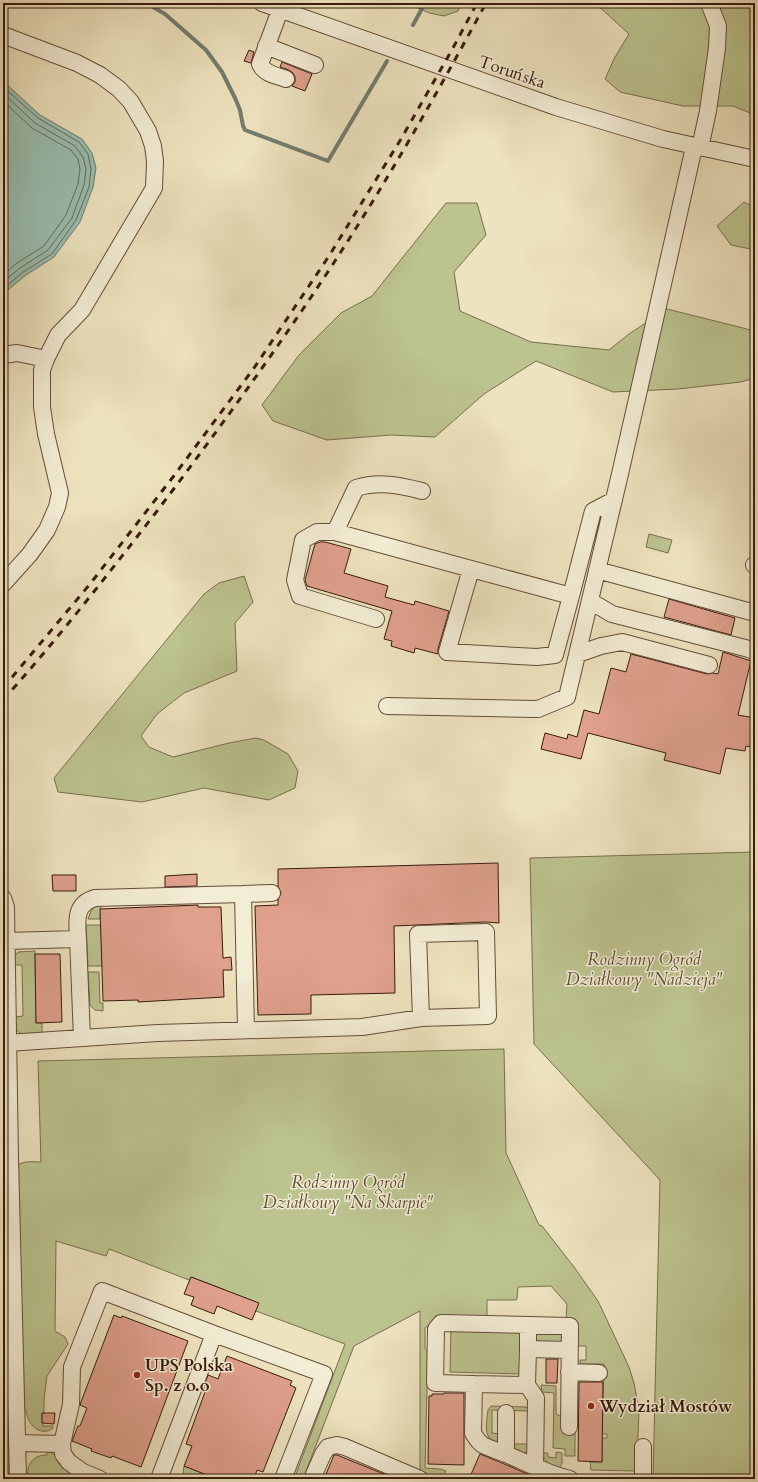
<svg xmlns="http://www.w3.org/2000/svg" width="758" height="1482" viewBox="0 0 758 1482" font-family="Cardo,serif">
  <rect width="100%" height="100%" fill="#ede3be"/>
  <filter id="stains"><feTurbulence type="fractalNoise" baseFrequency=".005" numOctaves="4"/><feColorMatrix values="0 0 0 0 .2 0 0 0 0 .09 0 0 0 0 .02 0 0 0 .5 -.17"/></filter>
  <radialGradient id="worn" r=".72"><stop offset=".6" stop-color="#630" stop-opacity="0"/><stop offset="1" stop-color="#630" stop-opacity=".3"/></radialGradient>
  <path fill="#bcc38f" stroke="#7a6e4e" d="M408,3H462L458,11L444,16L429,13Z
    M595,3H755V115L733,106H683L620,92L605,79L615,57L629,34Z
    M744,202L755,208V250L731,245L717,226Z
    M446,203H477L486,235L454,272L460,311L531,342L609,350L629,334L667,309L755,331V378L741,382L678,389L613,392L536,361L484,394L435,437L391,435L327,440L273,421L262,405L299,355L341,313L372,296Z
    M649,534L672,540L668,553L646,547Z
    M244,576L253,602L235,623L237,671L184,693L157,714L141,736L149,747L173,757L229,743L256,738L264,740L288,754L298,771L295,788L269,800L204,788L142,802L58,792L54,778L204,594L219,583Z
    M755,852V1479H653L660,1180L534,1044L530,858Z
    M96,905H101L100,919H88L91,911Z
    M86,925H101L102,966H88Z
    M35,951L36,1023H42V1034C31,1035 21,1038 14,1027L15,1017L23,1016L22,965H12L14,957L18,952Z
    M88,972H99L100,1003H103V1011L95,1010L90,1005Z
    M504,1049L506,1153L539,1225L542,1226L574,1267L598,1301L629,1367L634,1383L639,1411L637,1457L635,1471L591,1470L590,1468H591L590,1462H602V1438H607V1434H602L604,1364H580V1360H586V1346H575L576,1320H566L567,1304L551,1286L518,1287L517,1299L516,1300H487V1319L435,1320L425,1328V1348L428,1352L425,1468L440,1469L446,1471L443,1478L445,1479H430L420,1475V1311L354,1346L303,1479H294L345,1344L256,1311L223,1289L191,1277L189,1280L109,1249L106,1256L56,1241L55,1331L65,1337L68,1344L47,1376L44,1399V1413H42V1423H43V1426H53L52,1429C39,1437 27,1423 26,1410H24V1400H22L17,1166C23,1160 33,1162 41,1162L38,1061Z
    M3,1267L4,1357L12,1437V1479H3Z
    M451,1326L521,1328L520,1374L450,1372Z
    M537,1333L561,1334L564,1336L563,1343H538L534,1341L535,1334Z
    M541,1385L556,1386V1414L562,1417H575V1456H565V1449L553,1448L554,1393L542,1392Z
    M491,1406L526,1407L530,1411L492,1410V1433L501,1434L498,1441L494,1442C483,1437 487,1420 488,1410Z
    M510,1444H529V1450L524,1453L515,1451Z
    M47,1451C53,1452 66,1464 68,1469C70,1472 68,1476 67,1479H28C26,1465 32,1455 47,1455Z
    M556,1452L562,1453V1464L559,1468L547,1463L544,1458L543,1453H548V1457L556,1458Z
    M184,1466L217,1479H185L183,1474Z"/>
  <path fill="#99beb0" stroke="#727c6f" d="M3,81L40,115L82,139L92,153L96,168L93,187L80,222L54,257L26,275L3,294Z"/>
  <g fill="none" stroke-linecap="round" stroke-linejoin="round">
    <path stroke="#686c5e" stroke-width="1" d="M3,87L38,118L79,142L88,154L91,169L89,187L76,220L52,254L23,272L3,289
      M3,93L35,123L75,146L83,157L86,169L84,185L72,218L48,250L20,268L3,282
      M3,101L32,128L71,150L78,159L80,169L78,184L66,215L44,246L17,263L3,275"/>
    <path stroke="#727c6f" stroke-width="4" d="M146,3L165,14L206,50L222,72L235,98L240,110L243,126L245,130L328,161L387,61
      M413,25L425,3"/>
  </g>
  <path fill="#dfa08c" stroke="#381a0d" d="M249,50L254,52L251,63L244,61Z
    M282,62L312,74L305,91L292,86L295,82V77L293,73L289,70L280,67Z
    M320,542H325L351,549L344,573L388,586L385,597L414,605L415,601L449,611L438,649V654L415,648L414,653L391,646L392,641L384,639L392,611L307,586L305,580L315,544Z
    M669,599L735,618L731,635L664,617Z
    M723,652L751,661L738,715L755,718V748L746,746L745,751L726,748L720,774L664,760L666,753L588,733L581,759L541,749L545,733L567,739L568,734L577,737L584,710L599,714L611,668L626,672L631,654L707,674L713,673L718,674Z
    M498,863L499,923L486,922L394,926L395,993L311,995V1014L258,1015L255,906L278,905V900L281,893L278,886V869Z
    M197,874V886L165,887V876Z
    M52,875H76V891H53Z
    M198,905V907H221L223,958L231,957L232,970H223L224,997L138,1002V1000L103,1001L100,909Z
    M35,954H60L62,1022L36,1023Z
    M191,1277L259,1303L252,1320L217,1306L214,1314L191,1305L194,1297L184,1294Z
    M114,1315L121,1318L122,1316L188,1341L141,1467L112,1456L111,1458L91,1451L92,1449L72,1441L78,1426H80L87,1408L80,1405L81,1402Z
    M227,1356L292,1381L290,1385L296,1388L263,1472L257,1470L254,1479H217L184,1466L192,1446L186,1444L205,1392L202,1391L208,1375L218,1379Z
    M546,1359H558L557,1383H546Z
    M579,1382H603L602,1462L578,1461Z
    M444,1393H464V1465L428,1464L429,1396H432V1394H444Z
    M42,1413H55L54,1424L42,1423Z
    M480,1454L502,1463L539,1479H469Z
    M334,1455H337L396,1479H324Z"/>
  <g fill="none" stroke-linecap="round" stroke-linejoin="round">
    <defs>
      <path id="minor" d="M262,3L556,107L663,139L755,159
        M280,10L260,64C264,74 278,76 286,79
        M3,35L77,63L100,75L119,89L131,102L148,131L153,146L155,161L154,188L82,310L58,335L46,359L42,370V407L46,434L60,493L57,507L47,530L30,554L3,584
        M266,46L315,65
        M700,148L708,111L717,48L718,26L709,3
        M3,355L17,353L46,359
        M335,532L356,488C379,481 399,485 422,491
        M754,565H755
        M471,569L447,652L537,657L555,655L571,596
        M597,570L755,613
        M590,601L612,614L749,649L755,652
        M376,619L300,596L295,580L303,540L317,532H335L571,596L593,511L614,500
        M578,654L601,646L622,642L709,665
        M387,706L538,709L567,697L620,474L694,147
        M243,894L272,893
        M3,898L6,907L10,1158L18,1479
        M78,939C77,922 74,904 95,898L243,894L246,1030
        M6,941L78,939L82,1038
        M7,1043L158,1033L362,1027L421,1018L488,1016L486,932L418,934L421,1018
        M528,1325V1349L569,1350
        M214,1334L324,1374L283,1479
        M569,1372L599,1373
        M474,1384L435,1383L436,1329L441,1323L570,1326L569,1427
        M527,1385L528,1349
        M17,1443L62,1444
        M506,1454V1413
        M535,1467L536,1398L527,1385L474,1384L473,1433C476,1438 478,1442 483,1445C490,1449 499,1451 506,1454C527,1463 548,1474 570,1479
        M100,1479L83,1472L69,1462L63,1454L62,1444L71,1404L72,1367L102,1291L214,1334L159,1479
        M312,1479L323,1454L328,1447L337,1445L345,1447L420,1479
        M643,1479V1447"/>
    </defs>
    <use href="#minor" stroke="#654c39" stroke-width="18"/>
    <use href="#minor" stroke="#f3edd5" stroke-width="16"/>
    <path stroke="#381a0d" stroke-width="3" stroke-dasharray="7 7" stroke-linecap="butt" d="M3,688L90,584L173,477L254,368L329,256L401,139L453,48L477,3
      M3,700C56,641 105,578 154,515C217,432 278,348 335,261C389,178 439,90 486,3"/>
  </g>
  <g fill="#8f2418" stroke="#f3edd5" stroke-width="1.5">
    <circle cx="137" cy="1375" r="4"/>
    <circle cx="591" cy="1406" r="4"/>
  </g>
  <g text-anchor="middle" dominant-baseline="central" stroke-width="3" stroke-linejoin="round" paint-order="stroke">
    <g font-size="17" fill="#381a0d" stroke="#f3edd5">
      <text transform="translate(512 72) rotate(19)">Toruńska</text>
    </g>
    <g font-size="17" font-style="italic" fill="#604d34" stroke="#f3edd5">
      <text x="644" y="959">Rodzinny Ogród<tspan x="644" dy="20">Działkowy "Nadzieja"</tspan></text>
      <text x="348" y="1182">Rodzinny Ogród<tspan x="348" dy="20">Działkowy "Na Skarpie"</tspan></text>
    </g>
    <g font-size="17" font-weight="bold" fill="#381a0d" stroke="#f3edd5" text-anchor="start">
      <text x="145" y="1365">UPS Polska<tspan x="145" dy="20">Sp. z o.o</tspan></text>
      <text x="599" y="1406">Wydział Mostów</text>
    </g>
  </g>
  <rect width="758" height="1482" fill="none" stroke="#ede3be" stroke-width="16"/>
  <rect x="4" y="4" width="750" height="1474" fill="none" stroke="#381a0d" stroke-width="2"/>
  <rect x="8" y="8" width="742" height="1466" fill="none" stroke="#381a0d"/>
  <rect width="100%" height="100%" filter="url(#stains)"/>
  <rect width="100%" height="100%" fill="url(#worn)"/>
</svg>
